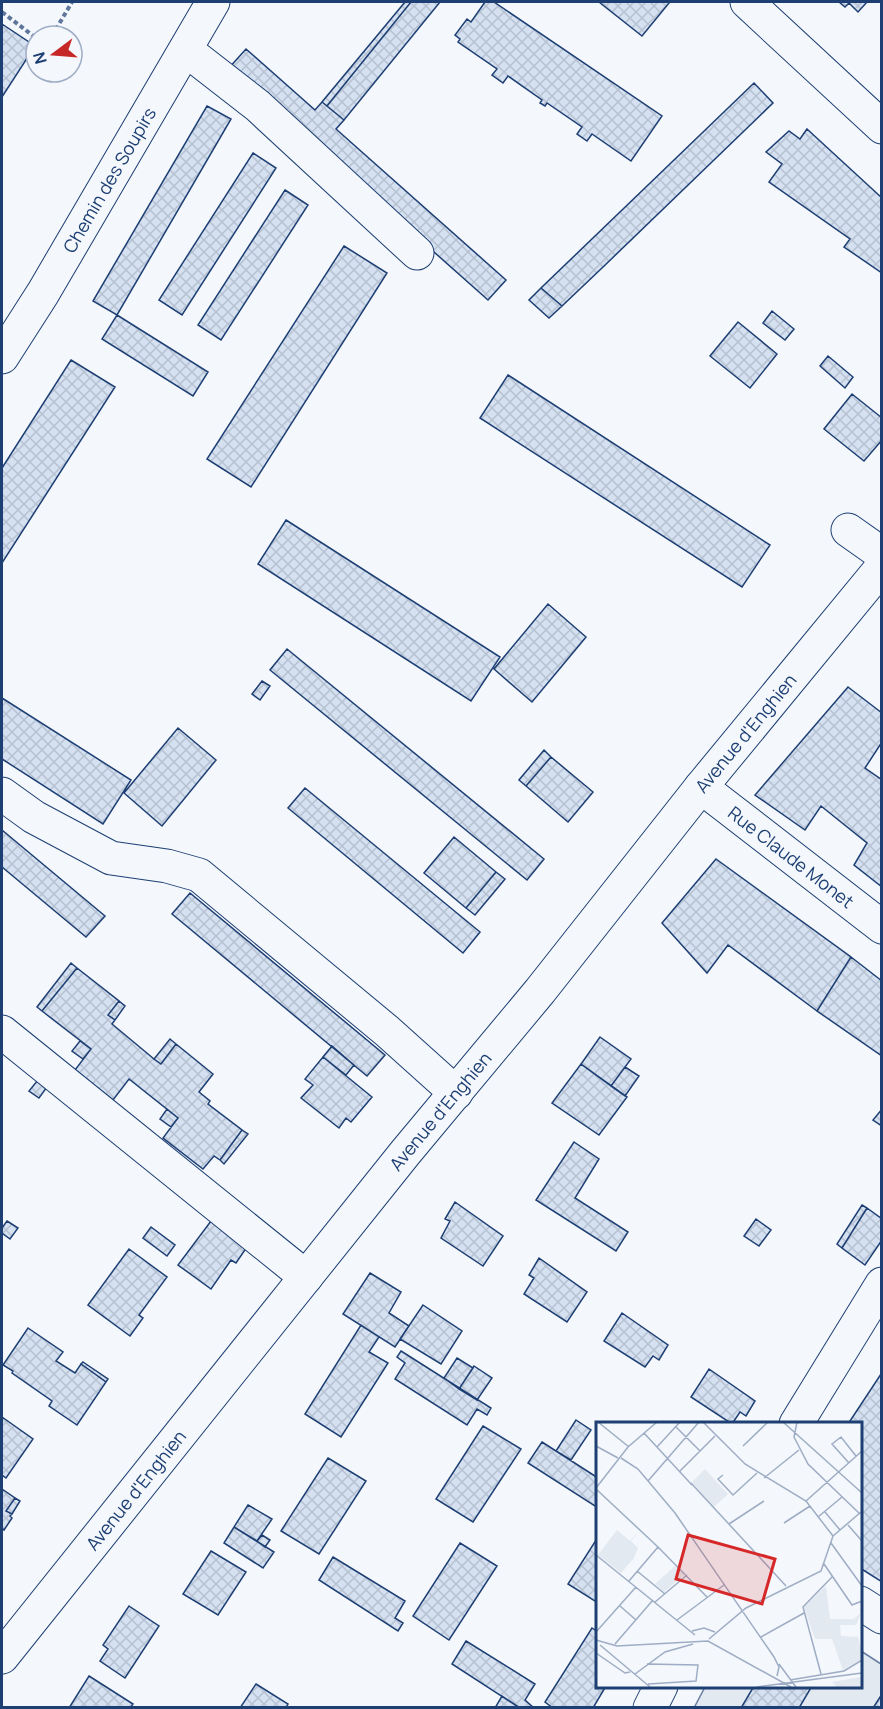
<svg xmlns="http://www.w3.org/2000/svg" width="883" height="1709" viewBox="0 0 883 1709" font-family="Manrope,sans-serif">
  <defs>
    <pattern id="building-cross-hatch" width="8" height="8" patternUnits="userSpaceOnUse" patternTransform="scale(1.5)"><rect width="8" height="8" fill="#d5e0f0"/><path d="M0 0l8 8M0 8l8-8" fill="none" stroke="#b6c1d1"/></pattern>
  </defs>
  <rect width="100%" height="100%" fill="#f4f7fb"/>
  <path fill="#e3e9f0" stroke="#687fa3" stroke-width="1.5" d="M861,1651L881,1664V1707L694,1708L705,1687L860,1686Z"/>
  <path fill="url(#building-cross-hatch)" stroke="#1d3f73" stroke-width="1.5" d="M405,2H411L327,106L322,102Z
    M411,2H440L344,120L327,106Z
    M485,2H494L662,116L631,161L592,134L587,141L577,134L582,127L547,103L545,106L540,103L542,100L508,76L503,83L492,75L497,69L458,42L460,39L455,35L467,19L471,22Z
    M599,2H667L669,3L642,36Z
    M839,2H867L858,12L849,3L845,7Z
    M2,24L35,46L2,97Z
    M246,49L315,110L322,102L344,120L336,129L506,280L488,300L228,69Z
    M754,83L773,103L602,268L562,306L541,288Z
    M207,106L231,119L117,315L93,301Z
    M807,129L882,198V273L844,247L850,239L769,182L782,164L766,152L789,131L800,139Z
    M253,153L276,168L182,315L159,300Z
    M285,190L308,205L221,340L198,325Z
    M344,246L387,273L251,487L207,459Z
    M541,288L562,306L549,318L529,300Z
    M772,311L794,329L785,340L763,323Z
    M117,315L208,372L193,396L102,339Z
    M738,322L777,354L750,388L710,356Z
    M828,356L853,377L845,388L820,366Z
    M71,360L115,387L2,563V468Z
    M508,375L770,545L742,587L480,418Z
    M852,394L882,418V440L864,461L824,429Z
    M286,520L500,657L471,701L258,564Z
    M548,604L586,637L532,702L494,669Z
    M287,649L544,859L527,880L270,670Z
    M262,681L270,686L260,700L252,694Z
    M848,687L882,713V742L865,768L882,780V887L854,865L867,843L821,806L805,830L755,795Z
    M2,698L131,780L103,824L2,759Z
    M178,728L216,760L162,826L124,793Z
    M544,750L551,757L526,786L519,780Z
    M551,757L593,792L568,822L526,786Z
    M305,788L480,932L463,953L288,808Z
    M2,830L105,916L86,937L2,867Z
    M454,837L496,872L466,908L424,873Z
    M716,859L851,957L817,1011L728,945L707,973L662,923Z
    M496,872L505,879L475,915L466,908Z
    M190,893L385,1055L367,1076L172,914Z
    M851,957L882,981V1056L817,1011Z
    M71,963L77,968L42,1011L37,1007Z
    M77,968L119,1001L108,1015L115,1020L112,1024L154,1059L161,1064L176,1044L213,1074L199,1092L210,1101L208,1104L242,1130L220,1160L214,1156L203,1169L163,1138L178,1118L129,1079L113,1100L75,1070L91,1049L42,1011Z
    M119,1001L125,1006L115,1020L108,1015Z
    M600,1037L631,1059L611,1086L581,1064Z
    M170,1039L176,1044L161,1064L154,1059Z
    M80,1041L91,1049L83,1059L72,1051Z
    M332,1046L354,1065L346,1075L323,1057Z
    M323,1057L372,1097L351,1122L346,1118L339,1128L301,1098L313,1085L305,1079Z
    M581,1064L627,1097L599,1135L552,1103Z
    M625,1067L639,1076L625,1096L611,1086Z
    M38,1080L47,1087L39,1098L29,1091Z
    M167,1109L178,1118L171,1127L160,1119Z
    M882,1109V1126L873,1120Z
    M242,1130L248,1134L224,1164L220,1160Z
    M574,1142L599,1159L575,1198L628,1232L616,1251L536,1200Z
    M455,1202L503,1236L483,1266L441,1238L450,1221L445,1219Z
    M862,1205L867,1208L842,1248L837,1244Z
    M867,1208L882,1219V1240L865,1265L842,1248Z
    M756,1219L771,1230L759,1246L744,1236Z
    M7,1221L18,1228L10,1239L2,1233V1228Z
    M211,1221L247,1247L236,1263L231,1260L211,1289L178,1265Z
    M151,1227L175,1245L167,1256L143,1238Z
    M129,1249L167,1277L139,1315L143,1318L130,1336L88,1305Z
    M539,1258L587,1292L567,1322L524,1294L534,1278L529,1275Z
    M370,1273L401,1292L389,1313L409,1326L395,1347L343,1314Z
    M423,1305L462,1331L441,1364L400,1339Z
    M622,1313L668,1345L659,1360L653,1356L645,1367L604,1341Z
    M361,1325L379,1337L369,1352L388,1363L341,1437L305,1414Z
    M28,1328L63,1352L56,1361L75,1373L81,1364L106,1382L77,1425L49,1406L52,1401L12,1373L13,1371L3,1365Z
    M401,1351L491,1408L487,1415L477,1409L467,1425L395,1379L405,1363L397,1357Z
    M457,1358L473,1368L459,1389L444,1378Z
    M83,1362L108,1379L106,1382L81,1364Z
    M474,1366L492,1378L477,1400L459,1389Z
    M709,1369L755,1401L746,1416L740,1412L732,1424L691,1397Z
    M881,1374H882V1582L860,1568V1424H848Z
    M2,1417L33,1439L6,1478L2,1475Z
    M576,1420L591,1430L571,1460L556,1451Z
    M483,1426L521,1449L473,1522L436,1499Z
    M542,1442L598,1478V1508L528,1463Z
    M328,1458L366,1481L319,1554L281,1531Z
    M2,1489L15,1498L6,1511L12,1514L10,1516L12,1518L4,1530L2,1528Z
    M15,1498L20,1501L12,1514L6,1511Z
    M248,1505L272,1519L257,1541L234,1527Z
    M234,1527L274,1552L263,1568L224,1543Z
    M262,1535L270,1540L265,1547L257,1541Z
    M598,1537V1603L568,1584Z
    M460,1543L497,1566L449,1640L413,1616Z
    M211,1551L246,1572L218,1615L183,1594Z
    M333,1557L405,1601L395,1618L403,1623L398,1631L319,1580Z
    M129,1606L159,1626L125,1678L100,1661L108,1649L103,1645Z
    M592,1628L598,1632V1686H606L593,1708H553L545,1702Z
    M466,1641L535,1684L525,1700L534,1708H520L452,1664Z
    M89,1676L133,1704L130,1708H69Z
    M256,1684L288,1704L286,1708H240Z
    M754,1686H812L799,1708H741Z
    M882,1694V1708H873Z
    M502,1696L520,1708H495Z"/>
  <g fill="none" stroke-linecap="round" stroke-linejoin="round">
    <defs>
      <g id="minor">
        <path d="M747,2L882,127"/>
        <path d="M186,50L258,106L417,253"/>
        <path id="s1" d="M2,357L43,293L213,2"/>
        <path d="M848,530L882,554"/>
        <path id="s2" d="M701,787L882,927"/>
        <path d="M2,794L34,817L111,858L167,866L199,875L387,1031L456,1093"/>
        <path d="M2,1032L306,1277"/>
        <path d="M796,1424L882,1284"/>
        <path d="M860,1603L882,1617"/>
        <path d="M650,1708L661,1686"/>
      </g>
      <g id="major">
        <path id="s3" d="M2,1657L405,1153L540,991L701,787L882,567"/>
      </g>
    </defs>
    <use href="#minor" stroke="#1d3f73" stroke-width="35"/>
    <use href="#major" stroke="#1d3f73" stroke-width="35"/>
    <path stroke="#5e769c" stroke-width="4" stroke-dasharray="4.5 3" stroke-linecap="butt" d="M2,12L36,38
      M52,36L72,2"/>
    <use href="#minor" stroke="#f4f7fb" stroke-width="33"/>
    <use href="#major" stroke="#f4f7fb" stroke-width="33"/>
  </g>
  <g text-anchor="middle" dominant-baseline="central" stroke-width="4.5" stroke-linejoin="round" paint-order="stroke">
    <g font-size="18" fill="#1d3f73" stroke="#f4f7fb">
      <text stroke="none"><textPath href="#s1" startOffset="207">Chemin des Soupirs</textPath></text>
      <text stroke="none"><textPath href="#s3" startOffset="1186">Avenue d'Enghien</textPath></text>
      <text stroke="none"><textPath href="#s2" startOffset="114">Rue Claude Monet</textPath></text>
      <text stroke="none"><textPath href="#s3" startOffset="700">Avenue d'Enghien</textPath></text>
      <text stroke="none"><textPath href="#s3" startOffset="214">Avenue d'Enghien</textPath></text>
    </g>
  </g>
  <g transform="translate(596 1422)">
    <rect width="266" height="266" fill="#f4f7fb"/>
    <path d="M109,47L132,72L118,85L96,60Z" fill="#e3e9f0"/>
    <path d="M21,108L34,119L43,109L35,119L42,126L38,136L25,151L2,133ZM230,164L234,197H258L265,191L260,203H244L245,214L262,215L265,228V237L247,248L236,217H219L208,185ZM265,255V265H241L236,260Z" fill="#e3e9f0"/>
    <path d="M79,144L88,153L68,170L59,162Z" fill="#e3e9f0"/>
    <path fill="none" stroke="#9eadc5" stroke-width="1.5" d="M2,0L33,25M107,0L149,42L210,79L237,114M187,0L266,71M201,0L198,15L212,42L264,92M80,5L104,29M48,11L96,63M0,24L22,36M147,24L172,0M61,25L84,0M25,36L42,47L79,91L178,235L183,245L181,254M253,41L236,22L245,15L260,34M84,49L119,14M127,53L122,57L137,73L161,51M168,56L203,28M52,59L103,0M95,61L190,164M0,66L32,25L61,0M0,67L62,125L33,159M210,79L266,29M229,90L244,108M222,95L246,75M188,101L214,84M133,102L168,79M252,103L266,119M237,114L265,90M235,121L266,164M62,125L111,175M0,133L99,213M228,142L256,183L266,179M41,149L69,172M59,180L91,153M24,184L40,198M81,198L128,163M96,209L108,206L119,210M0,210L40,165M165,215L208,191M113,217L150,186L225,149L237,114M0,218L21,224L112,219L195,265M19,222L57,178M4,223L54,265M0,231L29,251L34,250M51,242L102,243L100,259L52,262M183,242L200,265M39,252L69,230L97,222M225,252L207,185L237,154M194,258L248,249L266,238M161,265L266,251"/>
    <path fill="#d62828" fill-opacity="0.15" stroke="#d62828" stroke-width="3" d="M92,113L179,137L166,182L80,157Z"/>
    <rect width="266" height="266" fill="none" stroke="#1d3f73" stroke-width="3"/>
  </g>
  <rect width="883" height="1709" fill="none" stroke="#1d3f73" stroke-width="6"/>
  <g transform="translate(54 54) rotate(254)"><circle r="28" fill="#f4f7fb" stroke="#9eadc5" stroke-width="1.5"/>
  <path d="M0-4.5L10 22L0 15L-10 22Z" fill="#c62828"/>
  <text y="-9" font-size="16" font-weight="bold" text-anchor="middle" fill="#1d3f73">N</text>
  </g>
</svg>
